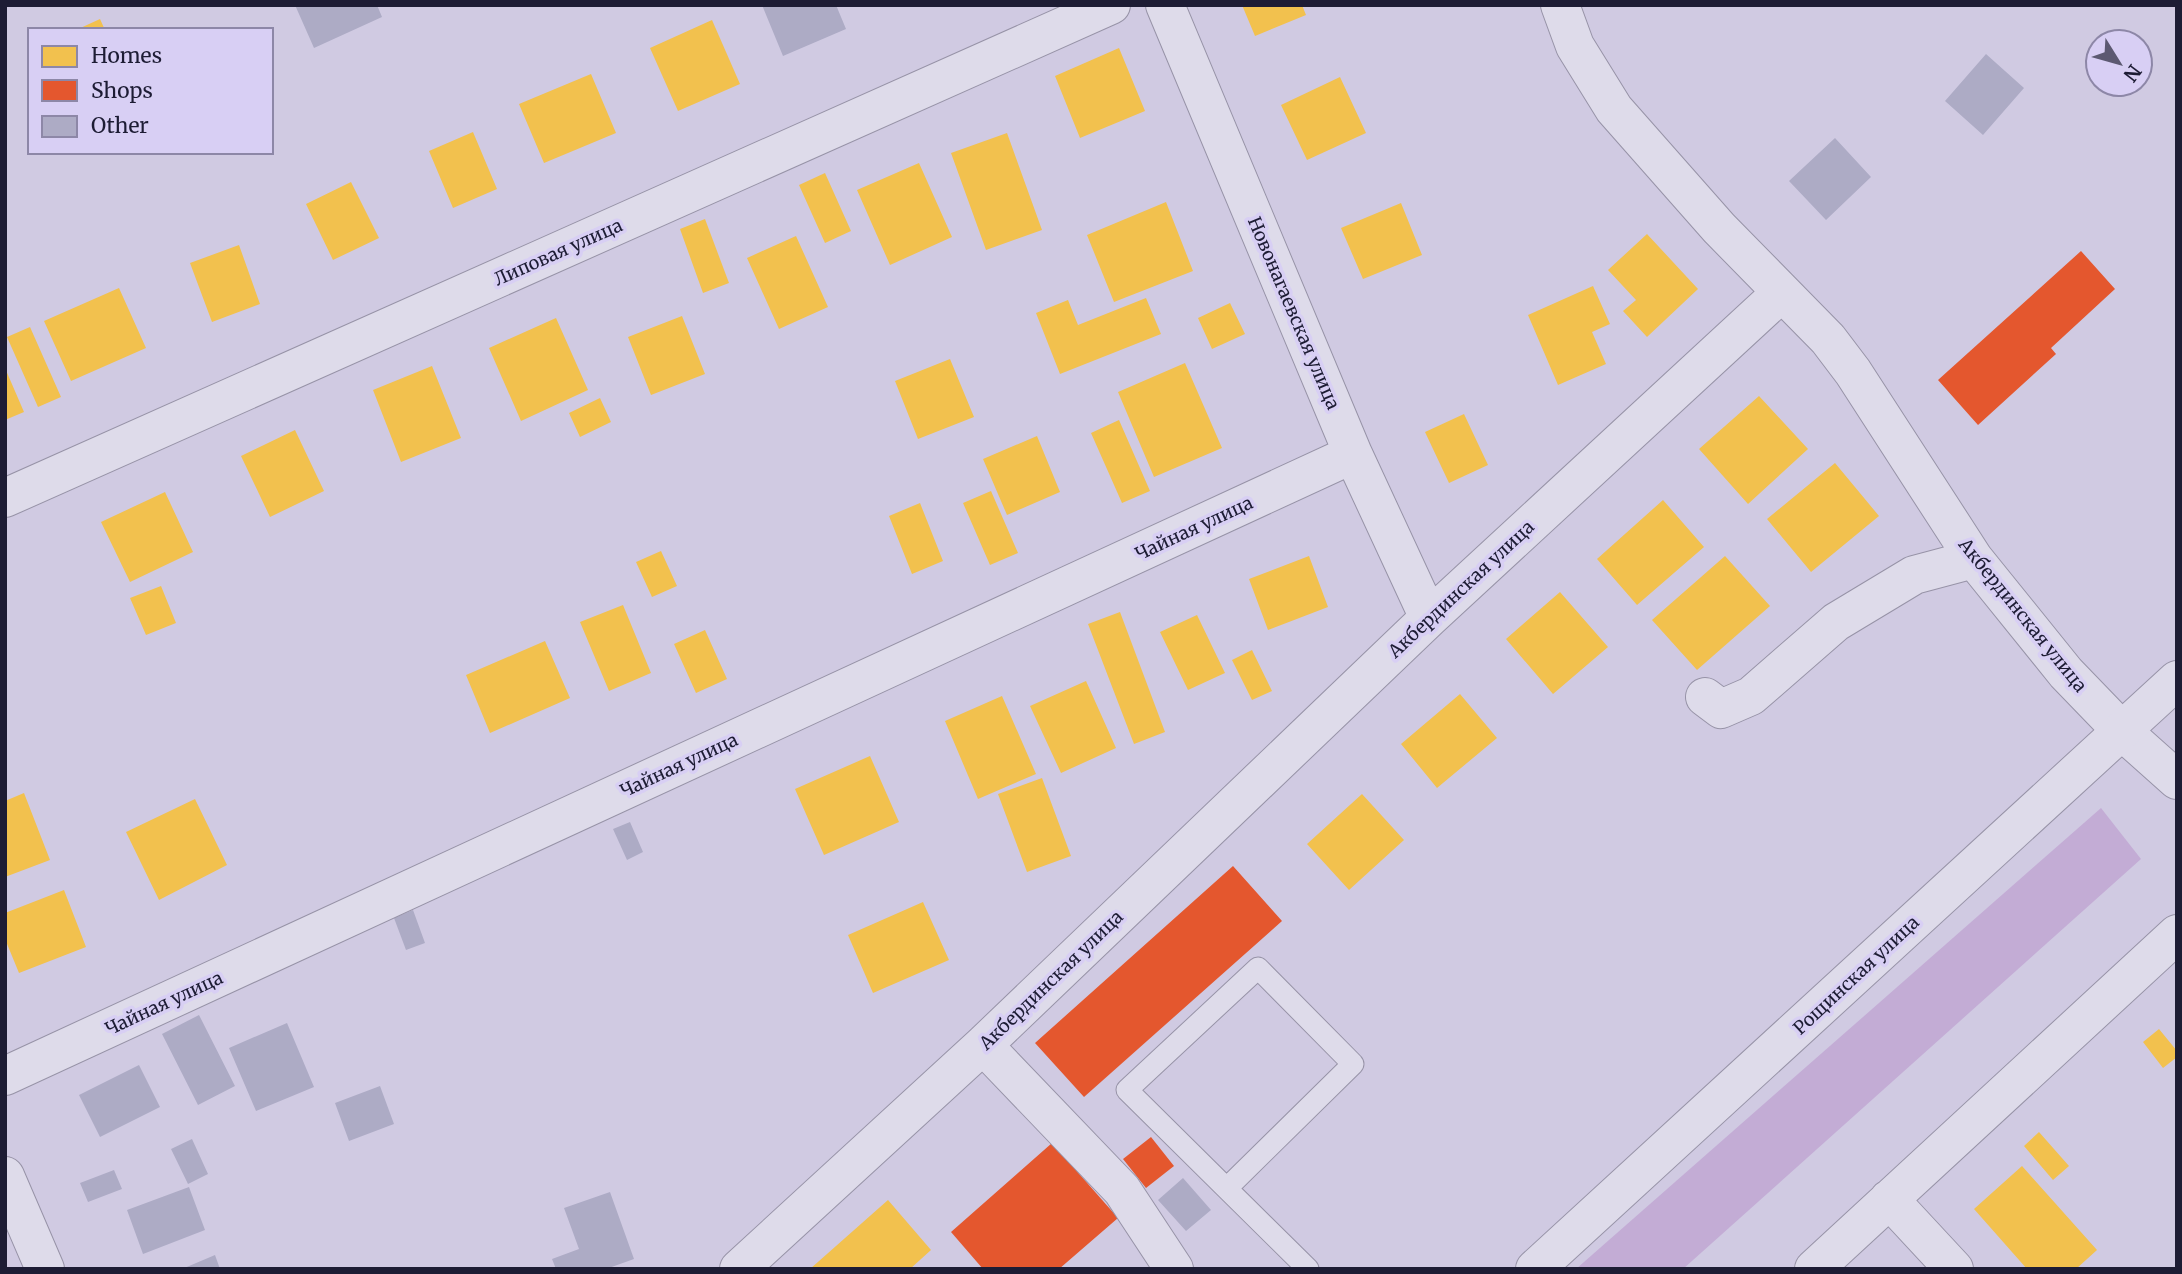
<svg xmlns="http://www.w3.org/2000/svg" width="2182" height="1274" viewBox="0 0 2182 1274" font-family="Merriweather,serif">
  <rect width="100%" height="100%" fill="#d0cae2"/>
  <path fill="#c3acd5" d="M2101,808L2141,859L1683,1269H1576Z"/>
  <path fill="#f2c14e" d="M1242,5H1302L1306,15L1255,36Z
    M100,19L105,30H76Z
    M712,20L740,84L678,111L650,48Z
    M1119,48L1145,111L1080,138L1055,76Z
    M591,74L616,133L544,163L519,104Z
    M1340,77L1366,133L1307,160L1281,105Z
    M473,132L497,189L453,208L429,151Z
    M1007,133L1042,230L986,250L951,153Z
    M919,163L952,237L890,265L857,190Z
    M825,173L851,231L825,243L799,185Z
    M351,182L379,238L333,260L306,204Z
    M1166,202L1193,271L1114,302L1087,235Z
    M1401,203L1422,255L1363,279L1341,228Z
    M705,219L729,283L703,293L680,229Z
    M1647,234L1698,289L1647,337L1623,311L1636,300L1608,270Z
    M796,236L828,307L779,329L747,258Z
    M239,245L260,304L212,322L190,263Z
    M1593,286L1610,324L1592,332L1606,364L1558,385L1528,315Z
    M119,288L146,348L71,381L44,321Z
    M1146,298L1161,334L1060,374L1036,313L1068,300L1078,325Z
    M1230,303L1245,334L1212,349L1198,318Z
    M682,316L705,374L651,395L628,337Z
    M556,318L588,390L521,421L489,348Z
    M30,327L61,397L38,407L7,337Z
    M950,359L974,417L918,439L895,381Z
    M1185,363L1222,448L1154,477L1118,392Z
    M432,366L461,438L401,462L373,390Z
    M5,368L24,412L5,420Z
    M1759,396L1808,449L1748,504L1699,449Z
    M600,398L611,422L580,437L569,413Z
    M1464,414L1488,465L1449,483L1425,432Z
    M1119,420L1150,491L1122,503L1091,433Z
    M295,430L324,491L270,517L241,456Z
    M1037,436L1060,492L1007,515L983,459Z
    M1835,463L1879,516L1811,572L1767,519Z
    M991,491L1018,553L990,565L963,503Z
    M165,492L193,552L130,582L101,522Z
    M1663,500L1704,547L1637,605L1597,559Z
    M920,503L943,561L912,574L889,516Z
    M661,551L677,586L652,597L636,562Z
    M1309,556L1328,607L1268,630L1249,579Z
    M1725,556L1770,606L1697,670L1652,620Z
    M161,586L176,623L146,635L130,598Z
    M1560,592L1608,647L1553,694L1506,639Z
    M623,605L651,673L609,691L580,622Z
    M1120,612L1165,732L1134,744L1088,624Z
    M1197,615L1225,673L1188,690L1160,632Z
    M705,630L727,679L696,693L674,644Z
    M545,641L570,698L490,733L466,675Z
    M1252,650L1272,691L1252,700L1232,660Z
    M1086,681L1116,748L1061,773L1030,706Z
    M1460,694L1497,738L1437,788L1401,744Z
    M1002,696L1036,774L978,799L945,721Z
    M870,756L899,822L824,855L795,789Z
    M1042,778L1071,856L1027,872L998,794Z
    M24,793L50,860L5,877V801Z
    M1362,794L1404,840L1349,890L1307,844Z
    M195,799L227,865L159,900L126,832Z
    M64,890L86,947L19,973L5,939V913Z
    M923,902L949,960L873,993L848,935Z
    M2159,1029L2177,1051V1057L2163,1068L2143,1042Z
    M2039,1132L2069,1166L2053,1180L2024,1146Z
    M2022,1166L2097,1250L2076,1269H2027L1974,1209Z
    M888,1200L931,1250L910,1269H810Z"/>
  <path fill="#e4572e" d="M2081,251L2115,289L2051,348L2056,354L1978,425L1938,380Z
    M1233,866L1282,921L1084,1097L1035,1043Z
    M1151,1137L1174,1166L1146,1188L1123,1159Z
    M1052,1143L1118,1218L1059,1269H983L951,1232Z"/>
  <path fill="#adabc5" d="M295,5H377L382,17L314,48Z
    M762,5H836L846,29L783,56Z
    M1986,54L2024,88L1983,135L1945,101Z
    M1835,138L1871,177L1826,220L1789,181Z
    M630,822L643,852L627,860L613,829Z
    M413,910L425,943L406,950L394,918Z
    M199,1015L235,1086L198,1105L162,1034Z
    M287,1023L314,1087L256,1111L229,1048Z
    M139,1065L160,1107L100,1137L79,1095Z
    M380,1086L394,1124L349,1141L335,1103Z
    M192,1139L208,1174L188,1184L171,1149Z
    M114,1170L122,1189L88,1202L80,1183Z
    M1183,1178L1211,1210L1186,1231L1158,1200Z
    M189,1187L205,1230L143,1254L127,1210Z
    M610,1192L634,1259L606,1269H556L552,1259L579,1249L564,1208Z
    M215,1255L220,1269H182Z"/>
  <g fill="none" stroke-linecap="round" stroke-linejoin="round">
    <defs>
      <path id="service" d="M1227,1188L1353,1064L1258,968L1127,1090L1308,1269"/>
      <path id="minor" d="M1165,5L1353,454L1429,618
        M1560,5L1575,46L1614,109L1719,228L1828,339L1853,372L1974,559L2066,673L2122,731L2177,780
        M5,498L1111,5
        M1705,697L1721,709L1751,696L1836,622L1914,575L1974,559
        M983,1045L1122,1190L1174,1269
        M5,1076L1353,454
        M5,1176L45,1269
        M1889,1199L1954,1269
        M739,1269L983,1045L1429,618L1781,293
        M1814,1269L2177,934"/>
      <path id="tertiary" d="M1535,1269L2177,680"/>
    </defs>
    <use href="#service" stroke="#9793a7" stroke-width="23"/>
    <use href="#minor" stroke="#9793a7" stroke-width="40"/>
    <use href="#tertiary" stroke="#9793a7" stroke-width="40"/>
    <use href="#service" stroke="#dedbea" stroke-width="21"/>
    <use href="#minor" stroke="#dedbea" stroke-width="38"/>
    <use href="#tertiary" stroke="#dedbea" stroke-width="38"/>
  </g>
  <g text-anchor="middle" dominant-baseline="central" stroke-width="7" stroke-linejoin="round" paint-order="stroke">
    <g font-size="18" fill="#1d1c34" stroke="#d8cff4">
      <text transform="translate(558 252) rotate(-24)">Липовая улица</text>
      <text transform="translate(1294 313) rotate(67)">Новонагаевская улица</text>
      <text transform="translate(1194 528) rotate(-25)">Чайная улица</text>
      <text transform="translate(1461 589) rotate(-43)">Акбердинская улица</text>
      <text transform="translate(2023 615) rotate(51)">Акбердинская улица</text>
      <text transform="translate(679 765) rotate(-25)">Чайная улица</text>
      <text transform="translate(1856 975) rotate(-43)">Рощинская улица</text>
      <text transform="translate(1051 980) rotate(-44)">Акбердинская улица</text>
      <text transform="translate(164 1003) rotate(-25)">Чайная улица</text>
    </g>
  </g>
  <rect width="2182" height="1274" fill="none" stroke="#1d1c34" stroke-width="14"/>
  <rect x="28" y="28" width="245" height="126" fill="#d8cff4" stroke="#8d87a7" stroke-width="2"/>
  <rect x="42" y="46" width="35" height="21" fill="#f2c14e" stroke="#8d87a7" stroke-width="2"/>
  <text x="91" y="63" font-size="21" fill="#1d1c34">Homes</text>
  <rect x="42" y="80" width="35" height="21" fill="#e4572e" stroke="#8d87a7" stroke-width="2"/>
  <text x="91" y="98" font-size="21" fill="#1d1c34">Shops</text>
  <rect x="42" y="116" width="35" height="21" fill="#adabc5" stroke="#8d87a7" stroke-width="2"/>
  <text x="91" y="133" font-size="21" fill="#1d1c34">Other</text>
  <g transform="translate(2119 63) rotate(127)"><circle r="33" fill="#d8cff4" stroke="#8d87a7" stroke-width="2"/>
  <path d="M0-5L12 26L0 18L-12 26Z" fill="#5c5971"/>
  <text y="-10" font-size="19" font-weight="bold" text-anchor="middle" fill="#1d1c34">N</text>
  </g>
</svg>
